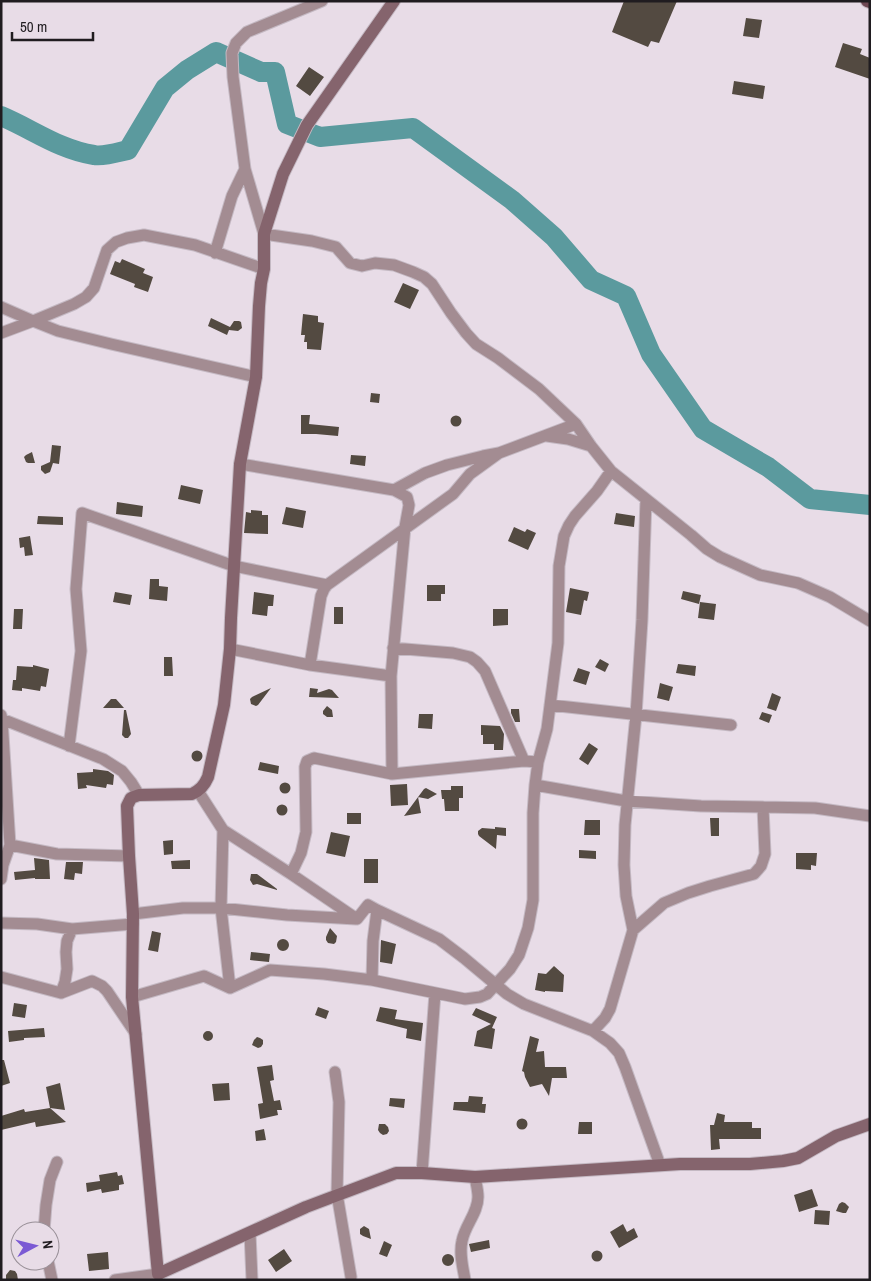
<svg xmlns="http://www.w3.org/2000/svg" width="871" height="1281" viewBox="0 0 871 1281" font-family="'Archivo Narrow',sans-serif">
  <rect width="100%" height="100%" fill="#e8dce7"/>
  <g fill="none" stroke-linecap="round" stroke-linejoin="round">
    <path stroke="#5b9a9e" stroke-width="20" d="M1,116C32,129 60,150 94,155C103,157 119,152 128,150L165,88L187,70L216,52L261,72H275L287,124L320,137L413,128L512,200L554,237L591,280L626,296L651,354L703,429L768,467L810,499L870,505"/>
  </g>
  <path fill="#534a41" d="M624,1H677L659,43L651,41L648,47L612,32Z
    M746,18L762,20L759,38L743,36Z
    M843,43L862,49L860,54L870,58V79L835,67Z
    M309,67L324,77L310,96L296,86Z
    M734,81L765,86L763,99L732,94Z
    M122,259L145,269L143,273L153,277L148,292L134,287L135,284L110,274L115,261L120,263Z
    M403,283L419,290L410,309L394,302Z
    M303,314L318,316V322L324,323L321,350L307,349V342H304L305,335H301Z
    M211,318L230,327L234,321H239L241,322L242,328L238,331L229,330L227,335L208,326Z
    M371,393L380,394L379,403L370,402Z
    M301,415H310L309,424L339,427L338,436L316,434H301Z
    M450.5 421a5.5 5.5 0 1 1 11 0a5.5 5.5 0 1 1-11 0Z
    M52,445L61,446L59,464L53,463L50,472L45,474L41,470V466L50,462Z
    M32,452L35,463H28L26,462L24,457L26,455Z
    M351,455L366,456L365,466L350,464Z
    M181,485L203,490L200,504L178,499Z
    M117,502L143,506L142,517L116,514Z
    M286,507L306,511L303,528L282,524Z
    M251,510L262,511V515H268V534L244,533L246,512L251,513Z
    M616,513L635,516L634,527L614,524Z
    M38,516L63,517V525L37,524Z
    M514,527L525,532L527,529L536,533L528,550L508,541Z
    M30,536L33,555L25,556L24,547L20,548L19,538Z
    M150,579H159V586L168,587L167,601L149,599Z
    M427,585H445V594H441V601H427Z
    M570,588L589,592L587,601L584,600L581,615L566,612Z
    M683,591L701,595L699,604L681,599Z
    M115,592L132,595L130,605L113,602Z
    M254,592L274,595L273,606H268L267,616L252,614Z
    M700,602L716,604L714,620L698,618Z
    M334,607H343V624H334Z
    M14,609H23L22,629H13Z
    M493,609H508V625L493,626Z
    M164,657H172L173,676H164Z
    M600,659L609,664L605,672L595,667Z
    M678,664L696,666L695,676L676,673Z
    M33,665L49,669L46,687L41,686L40,691L22,688V691L12,690L13,680H16L17,666L33,667Z
    M578,668L590,672L586,685L573,681Z
    M660,683L673,687L669,701L657,698Z
    M271,688L258,705L256,706L251,704L250,699L252,697Z
    M310,688L318,689L317,693L329,689L332,690L339,698L309,697Z
    M772,693L781,697L776,711L767,708Z
    M111,699H116L124,708H103Z
    M327,706L332,710L333,717H327L323,714V711Z
    M511,709H519L520,722H515L511,713Z
    M124,710H126L131,734L128,738H125L122,735Z
    M762,712L772,715L769,723L759,719Z
    M419,714H433L432,729L418,728Z
    M481,725L500,726L504,734L503,750H494V744H483V735H481Z
    M589,743L598,749L588,765L579,759Z
    M191.5 756a5.5 5.5 0 1 1 11 0a5.5 5.5 0 1 1-11 0Z
    M260,762L279,766L278,774L258,770Z
    M93,769L108,771L114,775L113,785L107,784L106,788L86,785L87,788L78,789L77,773L93,772Z
    M279.5 788a5.5 5.5 0 1 1 11 0a5.5 5.5 0 1 1-11 0Z
    M407,784L408,805L391,806L390,785Z
    M451,786H463V798H459V811H445L444,799H442L441,790H451Z
    M426,788L437,794L428,799L418,797L421,813L404,816L424,789Z
    M276.5 810a5.5 5.5 0 1 1 11 0a5.5 5.5 0 1 1-11 0Z
    M347,813H361V824H347Z
    M710,818H719V836H711Z
    M585,820H600V835H584Z
    M495,827L506,828V836L497,835L496,849L479,836L478,834V831L482,828L495,829Z
    M331,832L350,836L345,857L326,853Z
    M173,840V854L164,855L163,841Z
    M579,850L596,851V859L579,858Z
    M796,853H817L816,866L811,865V870L796,869Z
    M34,858L49,860L50,879H35V878L15,880L14,872L35,870Z
    M364,859H378V883H364Z
    M190,860V869H172L171,861Z
    M66,862H83L82,874L75,873L74,880L64,879Z
    M251,874H257L277,889V890L257,884L253,885L250,880Z
    M330,928L337,936L336,942L334,944L328,943L326,940V937Z
    M152,931L161,933L158,952L148,950Z
    M277 945a6 6 0 1 1 12 0a6 6 0 1 1-12 0Z
    M381,940L396,944L392,964L380,962Z
    M251,952L270,954L269,962L250,960Z
    M554,966L564,975L563,992L545,991V992L535,990L538,973L546,974Z
    M14,1003L27,1005L25,1018L12,1016Z
    M318,1007L329,1011L326,1019L315,1015Z
    M380,1007L397,1010L395,1019L423,1023L421,1041L406,1038L407,1029L376,1021Z
    M476,1008L497,1017L492,1028L495,1029L492,1049L474,1046L477,1031L491,1024L472,1015Z
    M44,1028L45,1037L24,1038V1040L9,1042L8,1031Z
    M203 1036a5 5 0 1 1 10 0a5 5 0 1 1-10 0Z
    M530,1036L539,1039L536,1052L544,1051L545,1067H566L567,1078H552L549,1096L542,1084L530,1087L525,1077L524,1072L522,1071Z
    M257,1037L260,1038L263,1040V1044L261,1047L258,1048L252,1045L254,1040Z
    M1,1060H4L10,1083L1,1086Z
    M272,1065L274,1080L270,1081L274,1101L280,1100L282,1110H277L278,1115L260,1119L258,1104L263,1103L257,1067Z
    M60,1083L65,1110L50,1108L46,1087Z
    M229,1083L230,1100L214,1101L212,1084Z
    M469,1096L483,1097L482,1104H486L485,1113L453,1110L454,1102H468Z
    M390,1098L405,1099L404,1108L389,1106Z
    M50,1108L66,1122L36,1127L35,1122L1,1130V1116L24,1109L25,1112Z
    M717,1113L725,1115L724,1122H752V1128H761V1139H719L720,1149L711,1150L710,1125H714Z
    M516.5 1124a5.5 5.5 0 1 1 11 0a5.5 5.5 0 1 1-11 0Z
    M579,1122H592V1134H578Z
    M379,1124H385L388,1127L389,1131L387,1134L383,1135L380,1133L378,1130Z
    M264,1129L266,1140L256,1141L255,1131Z
    M117,1172L118,1176L122,1175L124,1184L119,1185V1190L102,1193L101,1189L87,1192L86,1183L100,1181L99,1175Z
    M812,1189L818,1206L799,1212L794,1195Z
    M842,1202L845,1203L849,1207L846,1213H843L836,1211L839,1204Z
    M815,1210L830,1211L829,1225L814,1224Z
    M623,1224L627,1232L634,1228L638,1237L619,1248L610,1232Z
    M364,1226L369,1229L371,1239L363,1236L360,1234V1229Z
    M489,1240L490,1248L471,1252L469,1244Z
    M384,1241L392,1245L387,1257L379,1254Z
    M284,1249L292,1261L276,1272L268,1260Z
    M591.5 1256a5.5 5.5 0 1 1 11 0a5.5 5.5 0 1 1-11 0Z
    M108,1252L109,1269L89,1271L87,1254Z
    M442 1260a6 6 0 1 1 12 0a6 6 0 1 1-12 0Z
    M10,1270L15,1271L17,1274L18,1280H6V1275Z"/>
  <g fill="none" stroke-linecap="round" stroke-linejoin="round">
    <defs>
      <path id="street" d="M322,1L247,32L236,43L232,53L233,77L245,169L264,234L312,241L336,247L350,263L362,266L375,263L394,265L413,272L424,277L432,284L451,313L466,333L476,344L498,358L539,389L576,424L591,446L611,471L691,535L707,549L720,557L760,575L798,583L830,597L870,621
        M215,253L232,196L245,169
        M1,307L33,321L58,331L111,344L256,377
        M1,333L33,321L74,304L86,297L94,288L107,250L116,242L127,238L144,235L195,245L264,269
        M547,436L568,439L591,446
        M240,464L394,490L425,473L447,465L483,456L499,453L576,424
        M393,648L453,653L470,657L477,662L485,671L524,761
        M230,649L310,665L391,676
        M310,665L321,596L324,589L327,585
        M550,705L731,725
        M1,715L2,719L103,759L122,771L131,782L139,795
        M69,746L81,651L76,589L82,513L234,566L327,585L453,494L470,474L499,453
        M392,774L391,676L405,527L409,505L407,497L394,490
        M535,785L626,801L701,806L815,808L870,816
        M198,791L223,830L291,874L357,919L368,905L377,910L439,939L464,958L507,994L524,1004L593,1031L610,1043L619,1053L625,1067L660,1165
        M223,830L221,908L230,988
        M10,845L57,854L129,856
        M291,874L301,853L306,832L305,767L307,761L314,758L392,774L524,761L538,762
        M1,879L3,865L10,845L2,719
        M133,914L183,908H221L287,915L356,919
        M1,923L37,924L72,929L133,924
        M633,930L626,896L624,865L625,825L636,715L642,620L646,499
        M1,977L61,993L92,981L102,986L107,991L136,1034
        M372,980L373,941L377,910
        M61,993L65,982L67,969L66,952L67,941L72,929
        M132,997L204,976L230,988L270,970L324,974L372,980L465,999L480,997L487,994L510,969L519,955L528,928L533,900V813L535,785L538,762L547,729L558,643L559,566L564,536L569,525L575,516L597,491L611,471
        M593,1031L605,1018L610,1009L633,930L664,903L688,893L710,886L754,874L761,866L765,854L763,807
        M335,1072L339,1102L337,1194L351,1277
        M422,1173L435,993
        M44,1231L46,1205L50,1180L57,1162
        M250,1233L252,1280
        M48,1261L52,1280
        M115,1280L158,1274L157,1280
        M465,1280C463,1267 459,1254 462,1241C465,1225 478,1213 478,1197C478,1190 476,1183 475,1177"/>
      <path id="secondary" d="M394,1L307,125L283,174L264,234V269L261,283L259,306L256,377L240,464L231,618L230,649L224,705L208,777C204,786 200,790 192,794L139,795L131,798L127,806L129,856L133,914L132,997L158,1274L306,1207L396,1173H422L475,1177L680,1164H750L783,1161L798,1158L836,1136L870,1124"/>
      <path id="primary" d="M867,1L870,2"/>
    </defs>
    <use href="#street" stroke="#c4b9c3" stroke-width="13"/>
    <use href="#secondary" stroke="#c4b9c3" stroke-width="14"/>
    <use href="#primary" stroke="#c4b9c3" stroke-width="14"/>
    <use href="#street" stroke="#a38c92" stroke-width="11"/>
    <use href="#secondary" stroke="#85646d" stroke-width="12"/>
    <use href="#primary" stroke="#6e4753" stroke-width="12"/>
  </g>
  <rect width="871" height="1281" fill="none" stroke="#201c20" stroke-width="5"/>
  <g transform="translate(35 1246) rotate(83)"><circle r="24" fill="#e8dce7" stroke="#988f97"/>
  <path d="M0-4L9 19L0 12L-9 19Z" fill="#7b5ad4"/>
  <text y="-8" font-size="14" font-weight="bold" text-anchor="middle" fill="#201c20">N</text>
  </g>
  <path d="M12 32v8h81v-8" fill="none" stroke="#201c20" stroke-width="2.5"/>
  <text x="20" y="32" font-size="15" fill="#201c20" stroke="#e8dce7" stroke-width="4" paint-order="stroke">50 m</text>
</svg>
